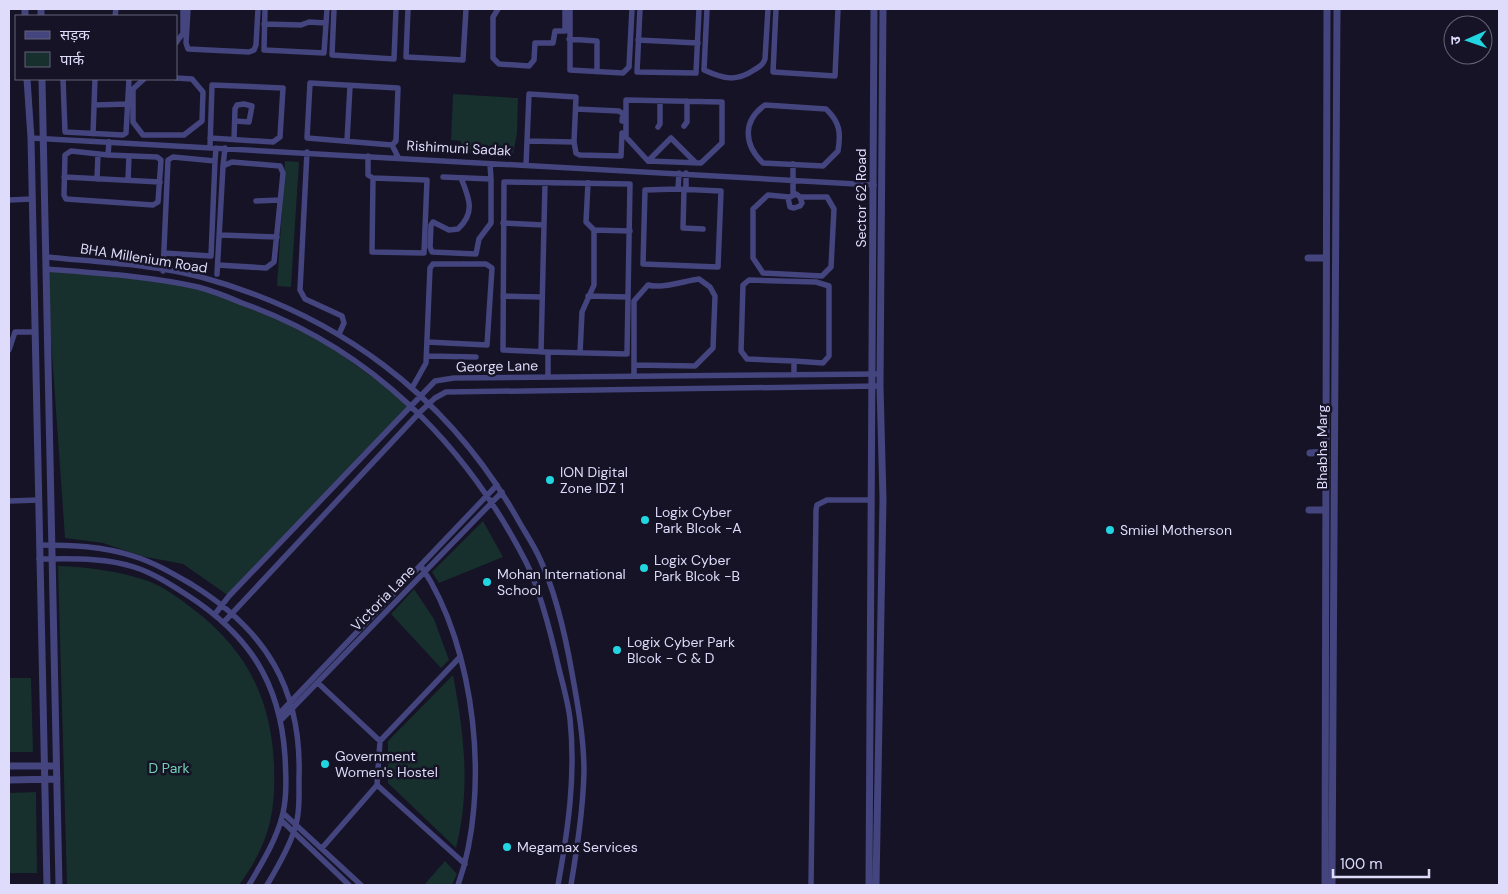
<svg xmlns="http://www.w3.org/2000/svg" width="1508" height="894" viewBox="0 0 1508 894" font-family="'DM Sans','Noto Sans Devanagari',sans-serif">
  <rect width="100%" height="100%" fill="#151325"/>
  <path fill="#172f2d" d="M453,94L518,98L517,134L513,153L490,151L475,154L461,151V141L451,140Z
    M285,161L299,162L291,287L277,286Z
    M46,269L127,276L207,290L314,335L411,405L229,596L183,564L141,556L103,543L65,538Z
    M483,521L503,557L439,583L432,572Z
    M58,566C88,567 119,571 148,581C164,587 179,598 193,609C246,649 271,698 274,764C276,814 269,844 239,885H67Z
    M414,589L434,619L449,660L441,668L391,614Z
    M453,675C464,734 471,789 456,848L388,783V741Z
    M9,678H31L33,752H9Z
    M36,792L37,873H9V793Z
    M445,861L457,874L452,885H424Z"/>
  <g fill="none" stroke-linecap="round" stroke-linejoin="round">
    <path stroke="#44447e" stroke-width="5.5" d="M188,9L186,43L188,49L249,52L254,50L256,45L258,9
      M265,9L264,50L324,53L327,9
      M334,9L332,55L394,59L396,9
      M408,9L406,57L463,60L466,9
      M498,9L493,17V58L499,64L529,66L534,60L535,43H553L555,31H565V9
      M570,9V70L623,73L629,67L632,9
      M640,9L637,72L696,73L699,9
      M707,9L704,70C724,79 736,82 754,70C759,67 763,65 765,59L768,9
      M776,9L773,72L835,76L838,9
      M115,16L116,9
      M264,24L301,25L309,22L326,23
      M569,39L597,41V72
      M638,40L698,43
      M176,43L183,33V9
      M63,79L65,132L123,135L126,133L129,79
      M144,79L133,89V122L143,135H184L202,121L203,92L192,79L176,78
      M626,100L722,102V143L701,163L648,161L626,137Z
      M94,105L128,104
      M765,105L826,109C840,122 841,133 838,151L823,166L763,163C744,145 742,121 765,105Z
      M576,109L619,111L623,114L622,121
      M684,126L687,122V101
      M658,127L660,124V101
      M93,134L95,79
      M31,138L874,185
      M234,139L235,109L237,105L244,104L252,106L249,122L235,121
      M347,141L350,86
      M574,142L576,153L580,155L621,156L622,133
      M392,145L396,141L398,88L310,83L307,138L392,145L398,157
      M210,147L212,85L283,88L280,137L273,142L210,138
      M307,152L300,290L305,299L342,316L344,323L339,334
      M108,155L157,157L161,160L158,202L153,205L66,199L64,195L65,155L71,151L108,155L109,142
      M368,156V175L373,178L372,252L424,253L427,180L373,178
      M648,161L671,138L696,163
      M793,164V194
      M526,165L529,94L576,97L574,142L527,141
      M223,166L225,148
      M64,177L160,182
      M443,177L491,179L490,164
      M461,178C469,198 476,212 458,229L449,230L433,222L431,225L430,247L432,252L476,254L479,239L491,223V179
      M97,179L98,154
      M128,180L129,156
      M678,189L645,190L643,264L718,267L721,191L678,189L679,173
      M684,190L683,228L703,229
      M686,190V173
      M789,197L768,195L753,209V258L763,273L822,276L831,267L834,209L827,197H800L796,194L788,198L790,207L794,208L800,206L802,203L800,197
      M9,200L32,199
      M256,201L280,200
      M503,223L543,225
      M594,230L630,231
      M220,235L277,237
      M164,253L211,256L215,161
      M46,257C97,262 151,264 201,277C337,314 447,395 517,518C524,531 534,545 540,559C555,591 566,639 572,673C578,706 584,739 584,772C583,810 577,848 571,885
      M46,269C96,273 149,276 198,287C213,291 228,297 242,303C370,348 465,443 526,562C540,590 552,638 559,669C563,685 568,702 570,719C576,775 568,830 558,885
      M163,271L168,160L173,157L215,161L216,148
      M217,274L223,166L232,162L280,166L283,173L274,262L266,268L218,265
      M503,296L542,297
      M588,296L628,297
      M9,350L15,332H35
      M541,352L545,183
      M580,353L582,312L594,285V230L586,222L588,183
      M427,356L476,357
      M794,375V361L747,359L741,351L743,285L749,280L816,282L829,286V356L823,363L794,361
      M634,376V301L648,285C662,289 684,281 699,279L710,287L715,296L713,348L695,366L634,365
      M548,377V352L503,350L504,182L630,184L627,354L548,352
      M412,388L426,363L430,268L433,264H486L492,268L487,345L427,342
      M9,501L39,500
      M39,545C71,545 102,546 133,556C153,562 172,573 191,584C266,630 302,689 299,778C299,796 300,815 294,831C288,850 277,868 267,885
      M39,559C69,559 104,557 134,567C153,573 170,584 187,595C249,635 280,682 285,756C286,775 287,795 283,813C277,839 262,863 249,885
      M421,566C476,647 491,793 458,885
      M215,614L229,596L435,381L454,378L880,374
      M224,622L420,412L435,398L446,392L880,386
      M460,657L380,741L377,785L465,864
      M318,683L380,741
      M279,714L497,485
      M281,720L502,492
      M283,813L361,885
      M281,820L349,885
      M322,848L377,785
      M811,885L816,510L817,505L827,500H871"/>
    <path stroke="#44447e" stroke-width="7" d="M25,9V16
      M41,9V16
      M27,79L31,138L47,885
      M42,79L59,885
      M1308,258H1326
      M1310,453L1326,452
      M1309,510H1326
      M9,766H56
      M9,780L57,779
      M869,885L874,9
      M876,885L883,499L880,386L883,9
      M1325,885L1327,9
      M1332,885L1337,9"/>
  </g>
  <g fill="#21d6e1" stroke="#151325" stroke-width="2">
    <circle cx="550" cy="480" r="5"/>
    <circle cx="645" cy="520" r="5"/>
    <circle cx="1110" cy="530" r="5"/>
    <circle cx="644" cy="568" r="5"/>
    <circle cx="487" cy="582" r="5"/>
    <circle cx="617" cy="650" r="5"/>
    <circle cx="325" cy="764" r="5"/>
    <circle cx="507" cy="847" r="5"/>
  </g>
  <g text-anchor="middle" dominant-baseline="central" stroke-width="5" stroke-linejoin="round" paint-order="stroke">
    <g font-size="14" fill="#dedcfa" stroke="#151325">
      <text transform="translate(459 148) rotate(3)">Rishimuni Sadak</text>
      <text transform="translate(861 198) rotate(-90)">Sector 62 Road</text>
      <text transform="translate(144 258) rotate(9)">BHA Millenium Road</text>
      <text transform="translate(497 366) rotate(-1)">George Lane</text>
      <text transform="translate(1322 447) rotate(-90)">Bhabha Marg</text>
      <text transform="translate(383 598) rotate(-46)">Victoria Lane</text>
    </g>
    <g font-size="14" fill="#dedcfa" stroke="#151325" text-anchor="start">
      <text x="560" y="472">ION Digital<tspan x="560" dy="16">Zone IDZ 1</tspan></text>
      <text x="655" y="512">Logix Cyber<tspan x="655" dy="16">Park Blcok -A</tspan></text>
      <text x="1120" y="530">Smiiel Motherson</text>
      <text x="654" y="560">Logix Cyber<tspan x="654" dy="16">Park Blcok -B</tspan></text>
      <text x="497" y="574">Mohan International<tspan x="497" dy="16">School</tspan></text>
      <text x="627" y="642">Logix Cyber Park<tspan x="627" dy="16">Blcok - C &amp; D</tspan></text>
      <text x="335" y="756">Government<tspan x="335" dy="16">Women's Hostel</tspan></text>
      <text x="517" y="847">Megamax Services</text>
    </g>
    <g font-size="14" fill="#71d1b5" stroke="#151325">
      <text x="169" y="768">D Park</text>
    </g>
  </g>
  <rect width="1508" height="894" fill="none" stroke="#dedcfa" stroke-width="20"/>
  <rect x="15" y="15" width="162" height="65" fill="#151325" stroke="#65637a"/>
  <rect x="25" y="31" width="25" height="8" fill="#44447e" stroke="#65637a"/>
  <text x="60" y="40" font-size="15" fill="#dedcfa">सड़क</text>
  <rect x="25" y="52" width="25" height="15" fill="#172f2d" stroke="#65637a"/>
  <text x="60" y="65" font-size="15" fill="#dedcfa">पार्क</text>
  <g transform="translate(1468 40) rotate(268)"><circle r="24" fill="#151325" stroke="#65637a"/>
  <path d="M0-4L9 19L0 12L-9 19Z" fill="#21d6e1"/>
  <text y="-8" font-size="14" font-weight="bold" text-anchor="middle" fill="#dedcfa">उ</text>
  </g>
  <path d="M1333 869v8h96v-8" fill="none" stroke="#dedcfa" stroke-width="2.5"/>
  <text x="1340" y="869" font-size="15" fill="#dedcfa" stroke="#151325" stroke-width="4" paint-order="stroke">100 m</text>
</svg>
